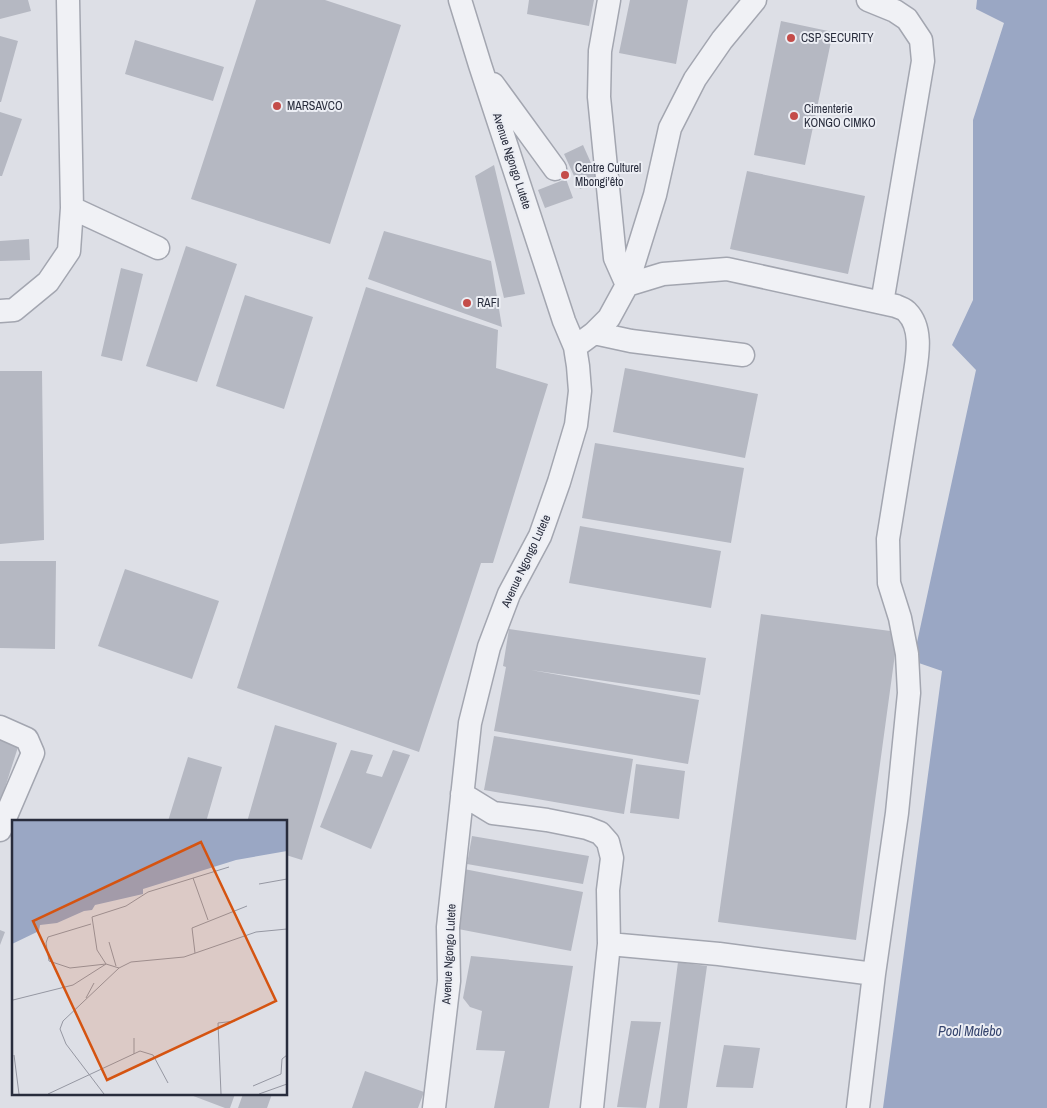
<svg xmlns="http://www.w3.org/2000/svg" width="1047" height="1108" viewBox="0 0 1047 1108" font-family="'Archivo Narrow',sans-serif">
  <rect width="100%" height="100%" fill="#dddfe6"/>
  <path fill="#9aa7c4" d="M977,0H1047V1108H883L942,671L913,661L976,370L952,345L973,300V120L1004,23L976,9Z"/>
  <path fill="#b5b8c2" d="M0,0H28L31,11L0,19Z
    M256,0H325L401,25L330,244L191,199Z
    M529,0H594L589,26L527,14Z
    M630,0H688L676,64L619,53Z
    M781,21L833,32L805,165L754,155Z
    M0,36L18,41L1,102H0Z
    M135,40L224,67L213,101L125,74Z
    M0,112L22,119L2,176H0Z
    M583,145L599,181L580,189L564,154Z
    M494,165L525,294L504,298L475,176Z
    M747,171L865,196L848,274L730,249Z
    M566,179L573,198L545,208L538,190Z
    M384,231L491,261L502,327L368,279Z
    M29,239L30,260L0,261V241Z
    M186,246L237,264L197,382L146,366Z
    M121,268L143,274L122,361L101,356Z
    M366,287L498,330L496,368L548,384L493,563H481L419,752L237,688Z
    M245,295L313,317L284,409L216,386Z
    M625,368L758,394L745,458L613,432Z
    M0,371H42L44,540L0,544Z
    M595,443L744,468L731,543L582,518Z
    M580,526L721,551L711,608L569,583Z
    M0,561H56L55,649L0,648Z
    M125,569L219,601L192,679L98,646Z
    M761,614L898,632L856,940L718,922Z
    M509,629L706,658L700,695L531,670L699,700L688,764L494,731L506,667L503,666Z
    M275,725L337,743L302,860L286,855V822H247Z
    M494,736L633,759L624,814L484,790Z
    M0,739L19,744L0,803Z
    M351,750L373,755L366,773L382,777L393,750L410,755L371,849L320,827Z
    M188,757L222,767L206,822L168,821Z
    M636,764L685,771L679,819L630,813Z
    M472,836L589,856L583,884L467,864Z
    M464,869L583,892L571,951L453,928Z
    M0,930L5,932L0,945Z
    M471,956L573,966L549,1108H494L505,1051L476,1050L482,1011L470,1007L463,998Z
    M678,962L707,966L687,1108H659Z
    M631,1021L661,1022L646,1108L617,1107Z
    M724,1045L760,1048L753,1088L716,1087Z
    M365,1071L424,1092L418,1108H352Z
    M188,1094H235L230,1108H225Z
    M243,1094H272L267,1108H238Z"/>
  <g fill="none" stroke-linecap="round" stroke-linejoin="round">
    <defs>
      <path id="minor" d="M609,0L600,51L599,97L615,258L627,285
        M868,0L895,11L907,19L921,40L923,61L882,303
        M493,84L555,169
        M72,208L158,248
        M627,285L663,274L727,269L896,306C900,308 905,309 907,312C922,327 918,353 915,372L888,539L889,583L900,618L907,654L909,693L897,813L874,974L858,1108
        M0,311L14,310L48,282L69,251L72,208L68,0
        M594,333L631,341L743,355
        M575,347L594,333L609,318L627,285L655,195L670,128L695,79L722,40L755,0
        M0,727L27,739L33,753L0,830
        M462,794L493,813L547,820L587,828L600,833L608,842L612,858L608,890L609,944L592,1108
        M609,944L719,954L874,974
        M434,1108L449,981L448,927L470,723L489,647L509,594L540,536L559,482L576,425L580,391L578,366L575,347L564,321L480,65L460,0"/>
    </defs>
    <use href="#minor" stroke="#a3a6b0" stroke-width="25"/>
    <use href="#minor" stroke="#f0f1f5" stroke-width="22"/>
  </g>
  <g fill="#c44c49" stroke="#eceef4" stroke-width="2">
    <circle cx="791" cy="38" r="5"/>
    <circle cx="277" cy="106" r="5"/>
    <circle cx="794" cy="116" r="5"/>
    <circle cx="565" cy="175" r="5"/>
    <circle cx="467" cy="303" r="5"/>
  </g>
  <g text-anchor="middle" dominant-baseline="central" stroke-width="4" stroke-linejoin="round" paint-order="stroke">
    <g font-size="12" fill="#282c3c" stroke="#eceef4" text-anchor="start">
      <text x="801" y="38">CSP SECURITY</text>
      <text x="287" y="106">MARSAVCO</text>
      <text x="804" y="109">Cimenterie<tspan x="804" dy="14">KONGO CIMKO</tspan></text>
      <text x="575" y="168">Centre Culturel<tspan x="575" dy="14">Mbongi'êto</tspan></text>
      <text x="477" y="303">RAFI</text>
    </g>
    <g font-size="12" fill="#282c3c" stroke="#eceef4">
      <text transform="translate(512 161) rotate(72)">Avenue Ngongo Lutete</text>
      <text transform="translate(526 561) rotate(-65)">Avenue Ngongo Lutete</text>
      <text transform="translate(449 954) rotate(-87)">Avenue Ngongo Lutete</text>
    </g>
    <g font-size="14" font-style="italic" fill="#35446d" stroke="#eceef4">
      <text x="970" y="1031">Pool Malebo</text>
    </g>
  </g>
  <g transform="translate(12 820)">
    <rect width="275" height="275" fill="#dddfe6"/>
    <path d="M0,1H275V31L224,40L131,69V74L83,85L80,90L72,91L45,103L28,105L27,111L0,124Z" fill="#9aa7c4"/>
    <path fill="none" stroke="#9597a2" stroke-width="1" d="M181,58L196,100M247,64L275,59M79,104L36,117L34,123L37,141L58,148L94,144L107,148M97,122L104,146M183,133L180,108L235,86M94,144L85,130L80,97L114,86L136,72L217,47M74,178L82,163M1,180L61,165L94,144M122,218V234M2,235L7,274M241,266L269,254L270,239L275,235M36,274L128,231L141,235L156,263M92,274L54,224L48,209L51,201L107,148L119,142L172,137L244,112L275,109M209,274L206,203L223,201M247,274L275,264"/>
    <path fill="#d55411" fill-opacity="0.15" stroke="#d55411" stroke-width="2.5" d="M189,22L264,181L95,260L21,101Z"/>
    <rect width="275" height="275" fill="none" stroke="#282c3c" stroke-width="2.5"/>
  </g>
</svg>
